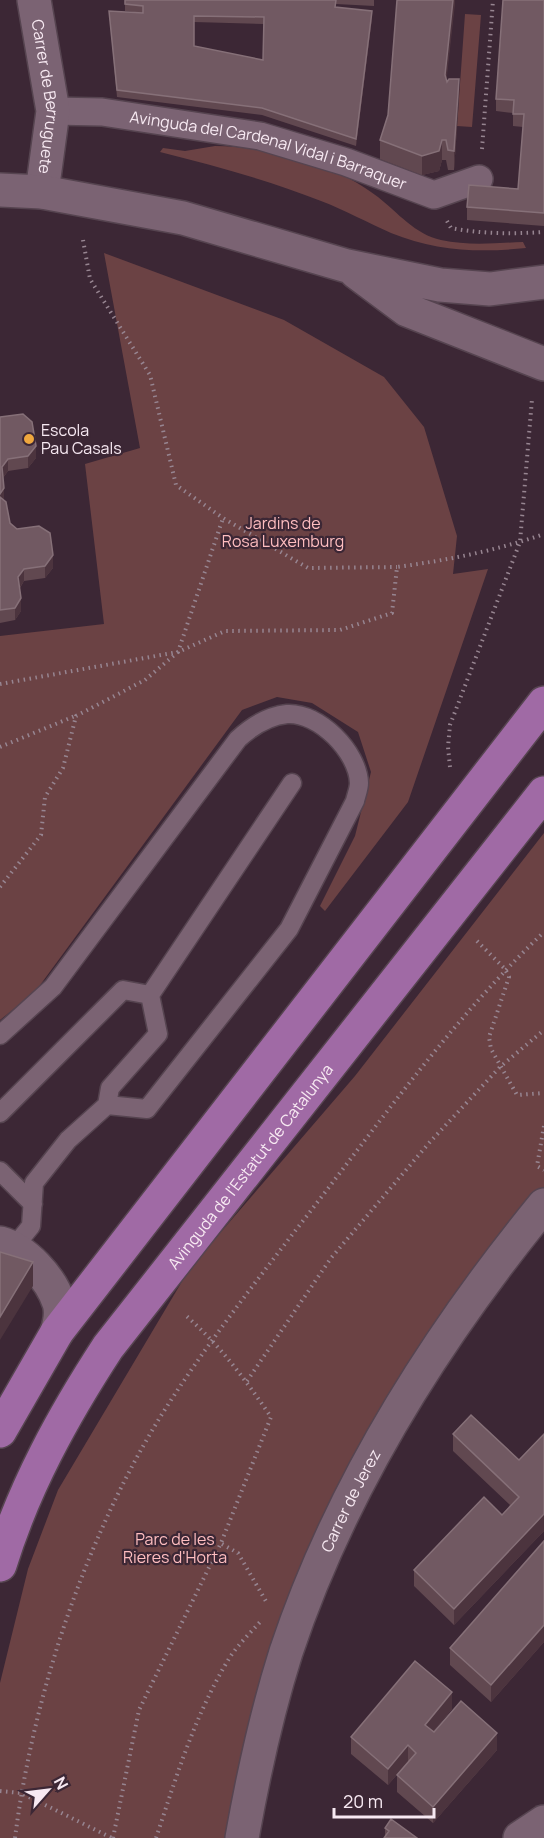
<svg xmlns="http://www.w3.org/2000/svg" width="544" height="1838" viewBox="0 0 544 1838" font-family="Manrope,sans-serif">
  <rect width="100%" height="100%" fill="#3c2735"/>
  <path fill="#6b4244" d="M465,14L481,15L472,127L457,126Z
    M215,146C273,147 331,162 378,197C397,212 416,235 441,240C468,246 496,243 523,242L526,248C479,253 435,251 391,233C368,223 345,210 321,201C268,180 215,166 160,152L163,148L185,151Z
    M104,253L284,320L384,377L424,427L457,536L453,574L488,569L408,802L325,911L320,906L355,836L371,772L358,732L312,703L277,697L242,710L35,992L0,1020V636L104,624L85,464L140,448Z
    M544,833V1189L393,1394L232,1838H0V1683L28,1569L58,1490L190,1268L355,1076Z"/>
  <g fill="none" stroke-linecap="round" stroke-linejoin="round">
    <defs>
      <path id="service" d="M150,995L292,783
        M0,1035L53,987L238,739C252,726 268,716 287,714C319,712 358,752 359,783C359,789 356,796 355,801L289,929L147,1109L107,1105L68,1140L34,1183L31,1226L14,1247
        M0,1113L123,990L150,995L158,1034L110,1088L107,1105
        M0,1171L33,1204"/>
      <g id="pedestrian">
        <path id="s1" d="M53,111L102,112L260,136L346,162L434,195L479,179"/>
      </g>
      <g id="minor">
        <path id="s2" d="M34,0L53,111L42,192"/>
        <path d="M0,1243C25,1250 51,1278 59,1303C62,1313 60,1322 57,1332"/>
        <path id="s3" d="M242,1838C253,1776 267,1712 286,1652C340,1490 436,1337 544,1205"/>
        <path d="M520,1838L544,1822"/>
      </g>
      <path id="tertiary" d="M0,190L42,192L183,218L347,266L440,285L490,289L544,282
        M356,272L407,310L544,364"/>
      <g id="primary">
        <path d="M0,1431L57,1332L544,703"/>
        <path id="s4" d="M0,1565C24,1487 63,1416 108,1347L544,793"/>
      </g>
    </defs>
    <use href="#service" stroke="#564450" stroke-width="21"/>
    <use href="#pedestrian" stroke="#564450" stroke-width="30"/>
    <use href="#minor" stroke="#564450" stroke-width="36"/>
    <use href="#tertiary" stroke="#564450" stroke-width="36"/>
    <use href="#primary" stroke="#564450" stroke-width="36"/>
    <path stroke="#978591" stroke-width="4" stroke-dasharray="1.5 4.5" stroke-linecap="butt" d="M482,149L493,0
      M447,221L451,228C482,234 512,234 544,232
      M83,240L90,279L150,375L176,485L223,518L308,568L397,567
      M0,684L178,652L223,518
      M0,747L75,716
      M450,767L448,747L450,725L520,542L532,399
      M0,887L41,835L45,797L63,768L76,716L145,680L178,652L225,631L340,630L392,613L397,567C448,560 495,551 544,534
      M477,941L505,969L509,977L489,1037L491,1049L517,1095L544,1093
      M544,1126L537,1166L544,1170
      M247,1381L331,1258L429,1143L500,1067L544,1030
      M222,1544L238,1553L267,1603
      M0,1791L21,1793L112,1838
      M15,1838C34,1689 90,1523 173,1397C223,1321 281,1250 336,1178C401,1093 467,1005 544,932
      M113,1838L139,1710L221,1543L271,1417C245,1379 219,1344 184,1314
      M156,1838C177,1775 195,1714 230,1657C238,1645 250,1633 260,1622"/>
    <use href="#service" stroke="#7b6373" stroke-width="18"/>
    <use href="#pedestrian" stroke="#7b6373" stroke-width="27"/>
    <use href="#minor" stroke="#7b6373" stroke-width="33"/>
    <use href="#tertiary" stroke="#7b6373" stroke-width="33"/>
    <use href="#primary" stroke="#a06aa5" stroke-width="33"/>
  </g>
  <path fill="#614850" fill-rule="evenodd" d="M125,0H374V6L336,4V7L372,18L356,146L262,115L117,97L109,11L143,13L125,11ZM194,22L264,24L263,60L194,46Z
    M455,0L446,80L459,99L454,170H448L446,160H442L439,171L422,175L380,159V140L388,115Z
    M544,0V226L467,220V207L518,189L523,127L513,126V113L496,111V99Z
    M0,417L36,458L28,468L8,471L3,478L4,500L10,523L53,568L45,578L24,581L20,588L21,611L15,620L0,623Z
    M453,1434L519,1460L544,1434V1531L454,1625L414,1586V1570L502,1515L510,1505L453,1451Z
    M544,1541V1642L491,1702L450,1665V1648Z
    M452,1709L433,1732L497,1750L433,1823L397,1792V1775L408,1762L388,1785L351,1754V1737Z
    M385,1828L417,1838L385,1837Z"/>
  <path fill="#4c343e" d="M453,0H455V4L445,94V75Z
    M372,11V18L356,146V139Z
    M459,79V99L454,170V151Z
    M442,140V160L439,171L422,175V156Z
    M36,446V458L28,468V456Z
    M8,459V471L2,479V467Z
    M4,488V501L0,507V494Z
    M53,555V568L45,578V566Z
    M24,569V581L18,590V577Z
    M21,598V611L15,620V608Z
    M33,1262V1286L0,1340V1317Z
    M544,1514V1531L454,1625V1609Z
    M544,1625V1642L491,1702V1685Z
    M452,1692V1709L425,1741V1725Z
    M497,1733V1750L433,1823V1807Z
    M408,1745V1762L388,1785V1769Z"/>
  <path fill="#715962" stroke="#867078" stroke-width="1.5" fill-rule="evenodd" d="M125,0H336L335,7L372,11L356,139L262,108L117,90L109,11L143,13V6L125,4ZM194,16L264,17L263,60L194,46Z
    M397,0H453L445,75L447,82L449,79H459L454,151L448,150L446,140H442L439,151L422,156L380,140L388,115Z
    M503,0H544V213L467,207L469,185L518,189L524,114H513L514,100L496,99Z
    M23,414L32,422L36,446L28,456L8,459L2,467L4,488L0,494V417Z
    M0,497L6,502L10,523L17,529L39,526L50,533L53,555L45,566L24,569L18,577L21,598L15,608L0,610Z
    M0,1252L33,1262L0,1317Z
    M471,1415L519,1460L544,1434V1514L454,1609L414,1570L484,1497L502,1515L519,1497L453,1434Z
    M544,1541V1625L491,1685L450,1648Z
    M415,1661L452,1692L425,1725L434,1732L461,1701L497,1733L433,1807L397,1775L416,1753L408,1745L388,1769L351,1737Z
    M391,1819L417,1838H384L389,1831L385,1828Z"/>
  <circle fill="#efa73e" stroke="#3c2735" stroke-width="2" cx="29" cy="439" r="6"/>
  <g text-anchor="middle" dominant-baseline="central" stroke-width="4.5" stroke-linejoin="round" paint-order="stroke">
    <g font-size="16" fill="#f7e9f2" stroke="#3c2735">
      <text stroke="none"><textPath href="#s2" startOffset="98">Carrer de Berruguete</textPath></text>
      <text stroke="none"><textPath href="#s1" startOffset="220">Avinguda del Cardenal Vidal i Barraquer</textPath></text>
      <text stroke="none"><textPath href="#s4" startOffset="474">Avinguda de l'Estatut de Catalunya</textPath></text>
      <text stroke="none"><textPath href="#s3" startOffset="356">Carrer de Jerez</textPath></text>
    </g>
    <g font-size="16" fill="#f7e9f2" stroke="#3c2735" text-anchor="start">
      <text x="41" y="430">Escola<tspan x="41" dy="18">Pau Casals</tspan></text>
    </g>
    <g font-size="16" fill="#ffbec0" stroke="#3c2735">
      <text x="283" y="523">Jardins de<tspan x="283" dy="18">Rosa Luxemburg</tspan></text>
      <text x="175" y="1539">Parc de les<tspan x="175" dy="18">Rieres d'Horta</tspan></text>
    </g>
  </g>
  <g transform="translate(48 1790) rotate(62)" stroke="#3c2735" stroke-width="4.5" paint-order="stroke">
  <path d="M0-4.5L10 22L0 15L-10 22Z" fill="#f7e9f2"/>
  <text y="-9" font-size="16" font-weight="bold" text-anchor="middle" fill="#f7e9f2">N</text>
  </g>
  <path d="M334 1808v9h100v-9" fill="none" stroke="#f7e9f2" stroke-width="3"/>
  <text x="343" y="1808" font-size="18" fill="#f7e9f2" stroke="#3c2735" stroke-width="4.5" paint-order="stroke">20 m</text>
</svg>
